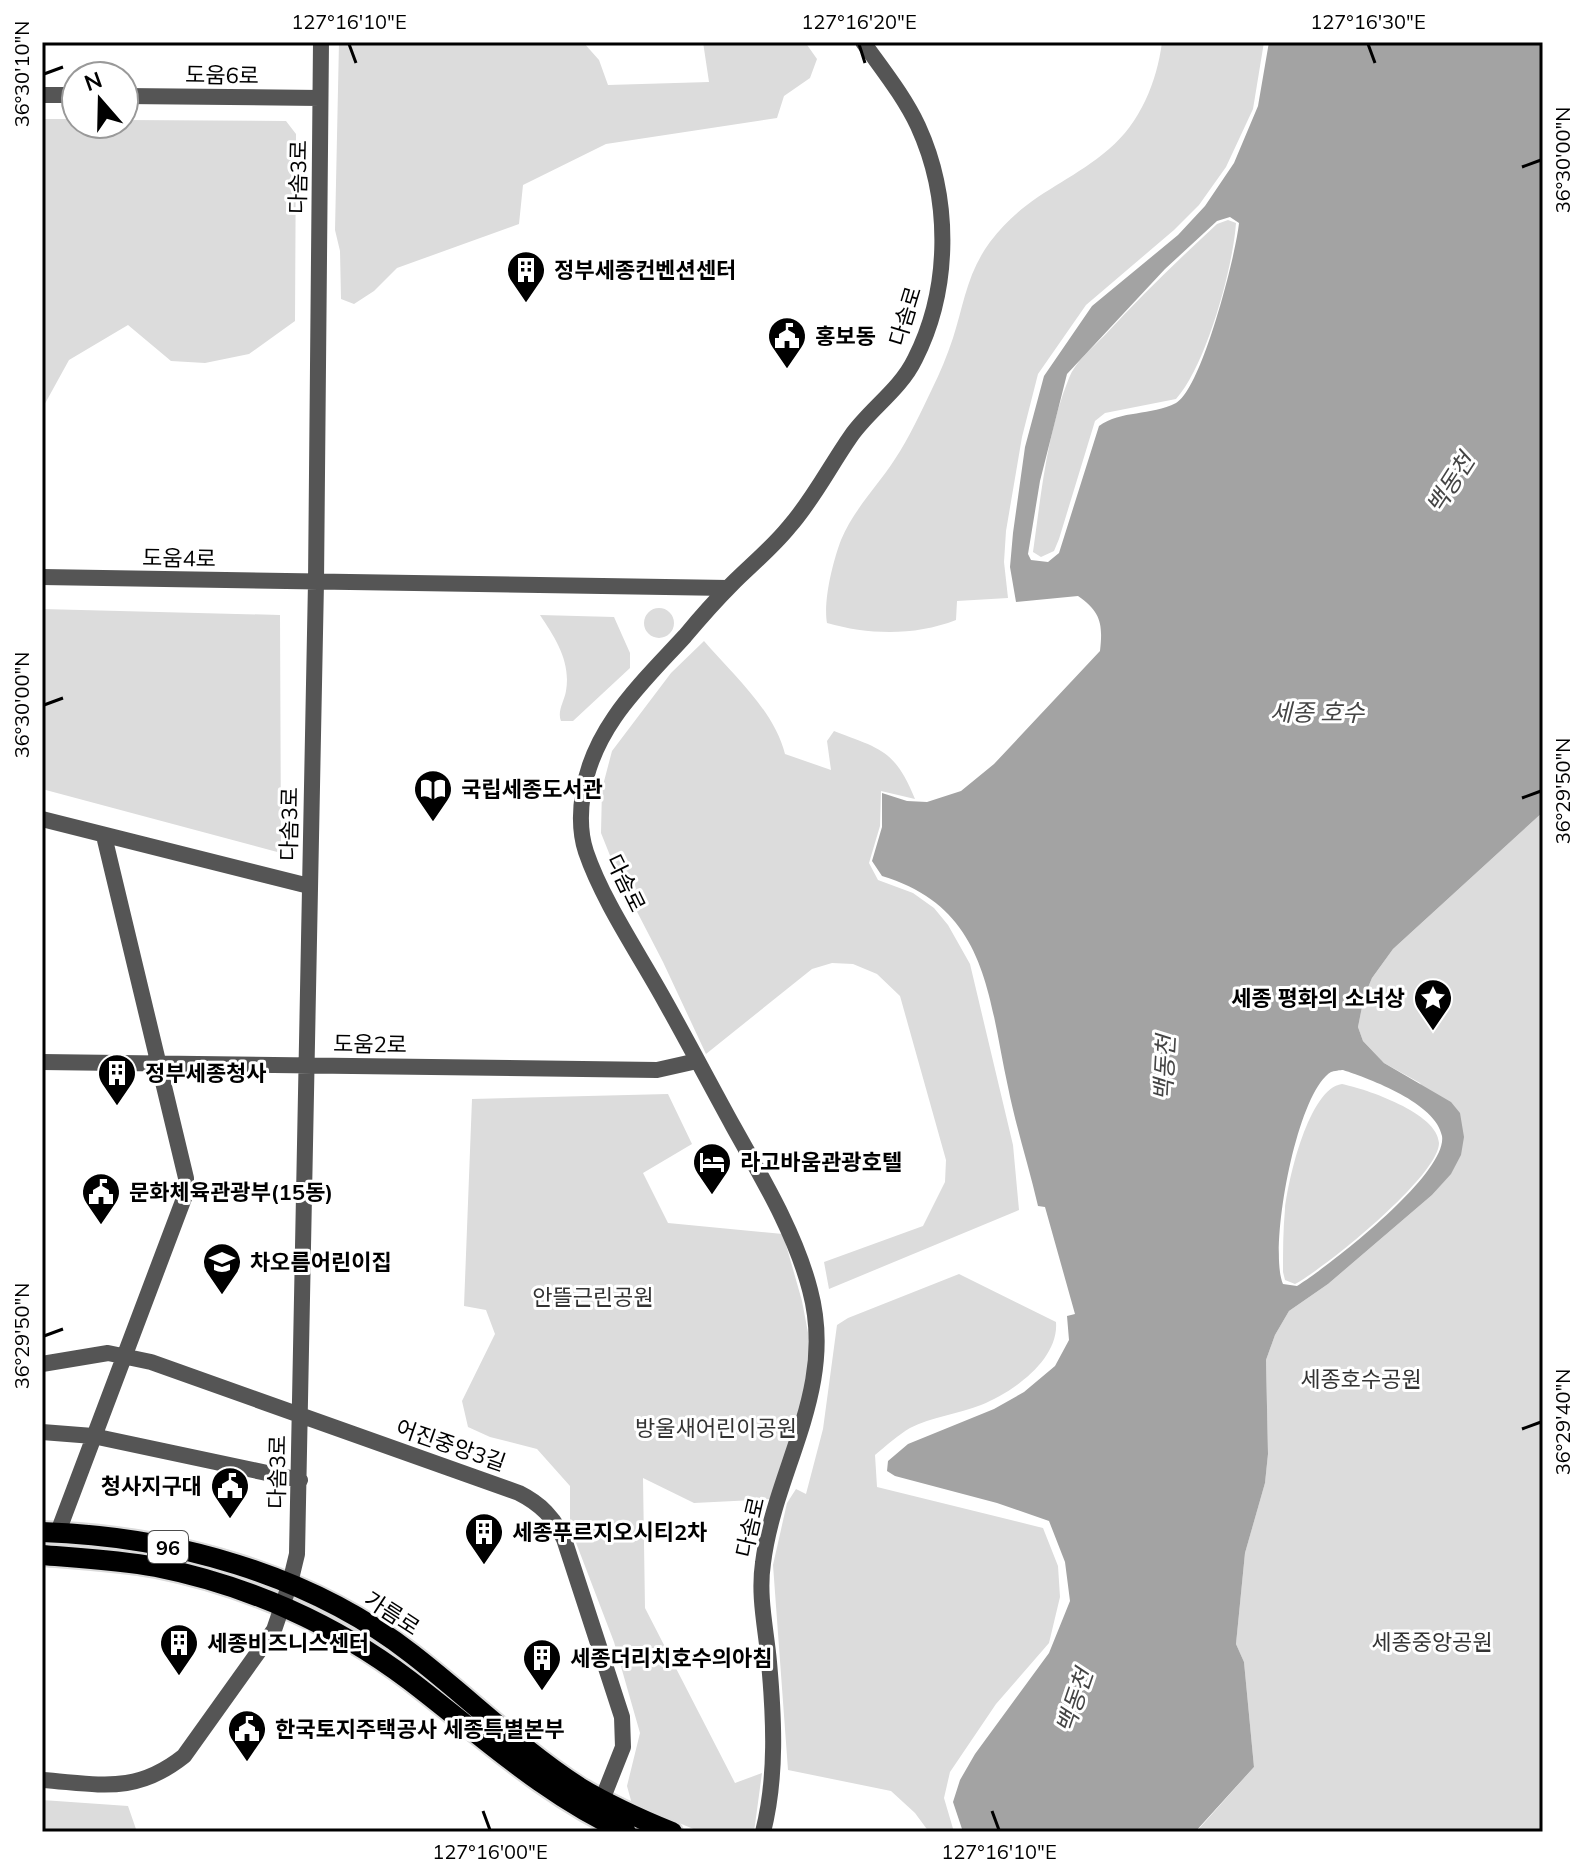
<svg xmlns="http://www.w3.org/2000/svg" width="1585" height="1874" viewBox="0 0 1585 1874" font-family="Mulish,'Noto Sans KR',sans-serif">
  <rect width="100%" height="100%" fill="#fff"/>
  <path fill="#dcdcdc" d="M339,42H583L599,60L608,85L709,82L703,42H805L817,59L810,78L784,96L777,118L606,144L523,185L519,224L397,268L374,291L354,304L341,299L340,251L335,230Z
    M1162,42H1264L1253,109L1226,167L1199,205L1174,230L1086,305L1038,374L1022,437L1006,531L1004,562L1008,598L957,601L956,620C915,636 869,635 827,623C823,601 833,561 841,540C854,509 877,487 895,459C909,438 921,412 932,389C940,373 947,356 953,338C964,304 967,273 990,242C1026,194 1067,185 1109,149C1140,123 1157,82 1162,42Z
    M42,119H76V124H124V120L286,121L296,134L295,321L249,354L205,363L171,361L128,325L69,360L42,409Z
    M1228,220L1236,223C1233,268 1206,366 1176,399L1105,413L1095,421L1059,539L1054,551L1041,557L1033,552C1041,495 1047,432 1069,378C1075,362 1092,348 1104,336C1140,297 1178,260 1217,224Z
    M644 623a15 15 0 1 1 30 0a15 15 0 1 1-30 0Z
    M42,609L280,615L281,853L42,789Z
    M540,615L614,617L630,653V668L573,721H561C557,711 564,702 566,691C571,662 556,639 540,615Z
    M704,641C733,675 774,710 785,754L831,770L827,741L834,731C881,749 895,750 915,799L881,791L880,826L869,863L878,880L913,893L934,908L948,925L970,964L1013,1145L1019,1210L829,1289L824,1262L923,1226L945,1182L946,1160L900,996L877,974L853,964L832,963L812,969L706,1054L663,962L617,873L601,833L602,789L612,751L671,673Z
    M1543,812V1832H1196L1254,1767L1244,1662L1236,1644L1245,1553L1265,1483L1268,1454L1266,1360L1275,1335L1289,1311L1328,1284L1432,1195L1451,1173L1460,1156L1420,1083L1384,1063L1363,1041L1358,1027L1364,997L1372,978L1393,949Z
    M1342,1084C1366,1089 1438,1113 1439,1143C1439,1176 1324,1269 1295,1284L1285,1280L1283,1272C1283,1251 1283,1230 1285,1209C1288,1180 1309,1088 1342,1084Z
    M668,1094L692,1144L643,1173L668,1223L783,1234L802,1301L816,1375L772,1499L694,1503L643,1478L645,1608L735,1783L762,1773L754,1832H701L632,1804L627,1786L640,1733L614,1642L570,1527V1486L537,1449L490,1437L468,1427L462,1401L495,1334L486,1310L464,1306L472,1099Z
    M959,1274L1056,1322C1059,1360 1013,1392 981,1405C959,1414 931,1417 910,1428C898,1435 886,1446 875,1455L877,1487L1043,1528L1058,1566L1060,1597L1049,1643L996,1704L950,1772L944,1798L954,1832H929L915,1813L891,1791L788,1770L773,1565L787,1503L796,1489L806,1494L823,1429L837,1325L848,1318Z
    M42,1800L128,1806L137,1832H42Z"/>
  <path fill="#a3a3a3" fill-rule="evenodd" d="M1269,42H1543V812L1393,949L1372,978L1364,997L1358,1027L1363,1041L1384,1063L1451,1102L1460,1113L1464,1137L1461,1155L1451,1174L1432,1195L1328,1284L1289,1311L1275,1335L1266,1360L1268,1454L1265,1483L1245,1553L1236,1644L1244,1662L1254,1767L1195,1832H963L953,1802L960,1780L975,1754L1049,1653L1070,1601L1065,1562L1049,1521L997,1503L895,1476L887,1471L888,1461L908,1444L994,1409L1024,1392L1055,1366L1069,1340L1067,1316L1075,1314L1045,1207L1038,1206C1029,1167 1016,1127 1008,1087C988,996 988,908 882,876L872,861L882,827V793L907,801L927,802L961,791L994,764L1100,651C1103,624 1101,612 1078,596L1016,602L1010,567L1013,533L1025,447L1044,376L1092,306L1178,235L1205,206L1234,163L1258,106ZM1230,217L1239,223C1236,254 1202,389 1176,403C1151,416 1121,410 1099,426L1059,553L1048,562L1031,560L1028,554L1040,481L1067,374L1165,269L1217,221ZM1343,1070C1370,1079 1436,1103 1442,1136C1448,1174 1328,1267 1297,1286L1283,1284C1268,1250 1296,1093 1331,1072C1333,1071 1341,1070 1343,1070Z"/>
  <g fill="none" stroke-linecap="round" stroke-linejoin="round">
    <defs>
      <path id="major" d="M42,1532C171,1536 309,1574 412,1654C469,1698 519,1748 579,1787C609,1805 640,1819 672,1832
        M42,1555C80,1558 119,1560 156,1567C247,1585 335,1624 409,1680C480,1734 544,1795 626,1832"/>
    </defs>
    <use href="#major" stroke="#dbdbdb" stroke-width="24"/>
    <path stroke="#555" stroke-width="16" d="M42,95H76
      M124,96L320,98
      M42,577L728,588
      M42,819L309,886
      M42,1062L657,1070L697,1061
      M42,1364L108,1353L151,1362L519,1493C541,1504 554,1518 564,1539L622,1717L623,1747L602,1800
      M42,1432L93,1436L300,1480
      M58,1532L186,1193V1178L104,836
      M42,1780C100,1784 135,1795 184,1756L274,1630L290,1583L297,1554L316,582L321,42
      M763,1832C777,1777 774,1718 769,1662C766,1629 758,1596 763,1563C775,1468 837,1390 810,1290C795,1232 762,1178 733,1126C711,1086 689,1044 666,1003C641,957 603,902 586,852C580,834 580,812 583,793C593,727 642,683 685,636C700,618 716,600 732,584C751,565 772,548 789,527C813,500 830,466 851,436C870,409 900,390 915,359C951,288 951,198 918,126C904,96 882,69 863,42"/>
    <use href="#major" stroke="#000" stroke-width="20"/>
  </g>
  <path fill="none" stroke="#000" stroke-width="3" d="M349,44L356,63M859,44L865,63M1368,44L1375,63M44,74L63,67M1522,167L1541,160M44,705L63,698M1522,798L1541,791M44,1336L63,1329M1522,1429L1541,1422M483,1811L490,1830M992,1811L999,1830"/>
  <defs>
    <symbol id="building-pin" viewBox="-11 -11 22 30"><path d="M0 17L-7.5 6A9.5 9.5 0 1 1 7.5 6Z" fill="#000" stroke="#fff"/><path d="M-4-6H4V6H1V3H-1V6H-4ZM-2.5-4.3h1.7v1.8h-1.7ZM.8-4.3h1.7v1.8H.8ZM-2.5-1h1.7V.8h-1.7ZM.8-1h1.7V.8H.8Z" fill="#fff"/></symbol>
    <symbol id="civic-pin" viewBox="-11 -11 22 30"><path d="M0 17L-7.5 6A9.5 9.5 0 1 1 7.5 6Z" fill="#000" stroke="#fff"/><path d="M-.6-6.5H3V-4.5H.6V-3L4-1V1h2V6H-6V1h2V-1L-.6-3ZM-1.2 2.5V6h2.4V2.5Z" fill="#fff"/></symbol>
    <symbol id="library-pin" viewBox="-11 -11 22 30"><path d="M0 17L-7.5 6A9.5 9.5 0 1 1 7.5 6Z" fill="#000" stroke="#fff"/><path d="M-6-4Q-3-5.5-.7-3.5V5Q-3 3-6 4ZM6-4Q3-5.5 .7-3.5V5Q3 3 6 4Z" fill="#fff"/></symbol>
    <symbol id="sight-pin" viewBox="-11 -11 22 30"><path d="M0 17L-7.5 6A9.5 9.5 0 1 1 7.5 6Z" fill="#000" stroke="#fff"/><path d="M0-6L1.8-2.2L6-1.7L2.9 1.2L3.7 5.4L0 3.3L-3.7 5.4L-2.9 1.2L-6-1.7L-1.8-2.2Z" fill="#fff"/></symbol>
    <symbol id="hotel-pin" viewBox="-11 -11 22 30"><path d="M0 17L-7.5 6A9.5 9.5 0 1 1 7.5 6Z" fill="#000" stroke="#fff"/><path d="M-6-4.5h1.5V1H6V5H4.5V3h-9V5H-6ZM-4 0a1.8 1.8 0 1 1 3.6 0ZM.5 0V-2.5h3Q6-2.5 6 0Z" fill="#fff"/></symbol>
    <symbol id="school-pin" viewBox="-11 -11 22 30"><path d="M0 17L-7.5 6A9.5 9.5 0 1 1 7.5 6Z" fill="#000" stroke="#fff"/><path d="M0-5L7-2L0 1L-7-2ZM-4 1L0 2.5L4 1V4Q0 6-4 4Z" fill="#fff"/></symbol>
  </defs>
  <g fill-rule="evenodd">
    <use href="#building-pin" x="504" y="248" width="44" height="60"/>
    <use href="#civic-pin" x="765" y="314" width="44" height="60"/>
    <use href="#library-pin" x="411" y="767" width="44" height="60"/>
    <use href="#sight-pin" x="1411" y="976" width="44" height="60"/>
    <use href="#building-pin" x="95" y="1051" width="44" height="60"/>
    <use href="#hotel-pin" x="690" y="1140" width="44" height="60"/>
    <use href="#civic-pin" x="79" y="1170" width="44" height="60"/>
    <use href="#school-pin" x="200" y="1240" width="44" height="60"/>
    <use href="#civic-pin" x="208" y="1464" width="44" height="60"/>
    <use href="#building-pin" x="462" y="1510" width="44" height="60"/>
    <use href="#building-pin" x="157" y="1621" width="44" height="60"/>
    <use href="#building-pin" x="520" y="1636" width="44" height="60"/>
    <use href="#civic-pin" x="225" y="1707" width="44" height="60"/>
  </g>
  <g text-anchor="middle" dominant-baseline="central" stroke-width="6" stroke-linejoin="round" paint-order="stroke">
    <rect fill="#fff" stroke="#4c4c4c" stroke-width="2" x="148" y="1531" width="40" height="32" rx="6"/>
    <g font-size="20" font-weight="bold" fill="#000">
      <text x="168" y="1547">96</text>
    </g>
    <g font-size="22" fill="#000" stroke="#fff">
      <text transform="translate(222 75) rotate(1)">도움6로</text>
      <text transform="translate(298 177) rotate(-89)">다솜3로</text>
      <text transform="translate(905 316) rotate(-73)">다솜로</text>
      <text transform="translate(179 558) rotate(1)">도움4로</text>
      <text transform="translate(289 824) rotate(-89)">다솜3로</text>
      <text transform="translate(626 883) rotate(64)">다솜로</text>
      <text transform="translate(370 1044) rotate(1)">도움2로</text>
      <text transform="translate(451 1445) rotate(19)">어진중앙3길</text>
      <text transform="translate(277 1472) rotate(-89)">다솜3로</text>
      <text transform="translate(750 1527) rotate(-77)">다솜로</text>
      <text transform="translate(392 1613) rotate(33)">가름로</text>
    </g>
    <g font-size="22" font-weight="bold" fill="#000" stroke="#fff" text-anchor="start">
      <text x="554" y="270">정부세종컨벤션센터</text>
      <text x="815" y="336">홍보동</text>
      <text x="461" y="789">국립세종도서관</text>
      <text x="1405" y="998" text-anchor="end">세종 평화의 소녀상</text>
      <text x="145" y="1073">정부세종청사</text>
      <text x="740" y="1162">라고바움관광호텔</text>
      <text x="129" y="1192">문화체육관광부(15동)</text>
      <text x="250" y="1262">차오름어린이집</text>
      <text x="202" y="1486" text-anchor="end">청사지구대</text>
      <text x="512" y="1532">세종푸르지오시티2차</text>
      <text x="207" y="1643">세종비즈니스센터</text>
      <text x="570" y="1658">세종더리치호수의아침</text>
      <text x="275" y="1729">한국토지주택공사 세종특별본부</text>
    </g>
    <g font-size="22" fill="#333" stroke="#fff">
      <text x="593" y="1297">안뜰근린공원</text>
      <text x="1361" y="1379">세종호수공원</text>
      <text x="716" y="1428">방울새어린이공원</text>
      <text x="1432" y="1642">세종중앙공원</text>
    </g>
    <g font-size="24" font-style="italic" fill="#444" stroke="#fff">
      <text transform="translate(1450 483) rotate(-57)">백동천</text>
      <text x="1317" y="712">세종 호수</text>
      <text transform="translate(1164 1068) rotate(-87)">백동천</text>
      <text transform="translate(1074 1701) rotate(-71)">백동천</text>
    </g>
  </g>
  <rect width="1585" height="1874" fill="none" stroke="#ffffff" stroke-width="88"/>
  <g transform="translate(100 100) rotate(340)"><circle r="38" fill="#ffffff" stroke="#999999" stroke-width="2"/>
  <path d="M0-6L14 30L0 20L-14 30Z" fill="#000000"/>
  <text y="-12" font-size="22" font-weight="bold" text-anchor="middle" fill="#000000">N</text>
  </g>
  <rect x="44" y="44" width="1497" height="1786" fill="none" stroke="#000" stroke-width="3"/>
  <g font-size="20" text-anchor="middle" fill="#000">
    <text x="349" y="29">127°16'10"E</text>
    <text x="859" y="29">127°16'20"E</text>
    <text x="1368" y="29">127°16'30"E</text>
    <text transform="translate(22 74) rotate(-90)" y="7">36°30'10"N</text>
    <text transform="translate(1563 160) rotate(-90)" y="7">36°30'00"N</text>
    <text transform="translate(22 705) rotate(-90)" y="7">36°30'00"N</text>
    <text transform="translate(1563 791) rotate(-90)" y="7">36°29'50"N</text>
    <text transform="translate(22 1336) rotate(-90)" y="7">36°29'50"N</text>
    <text transform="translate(1563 1422) rotate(-90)" y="7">36°29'40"N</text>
    <text x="490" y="1859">127°16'00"E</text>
    <text x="999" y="1859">127°16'10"E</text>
  </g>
</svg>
